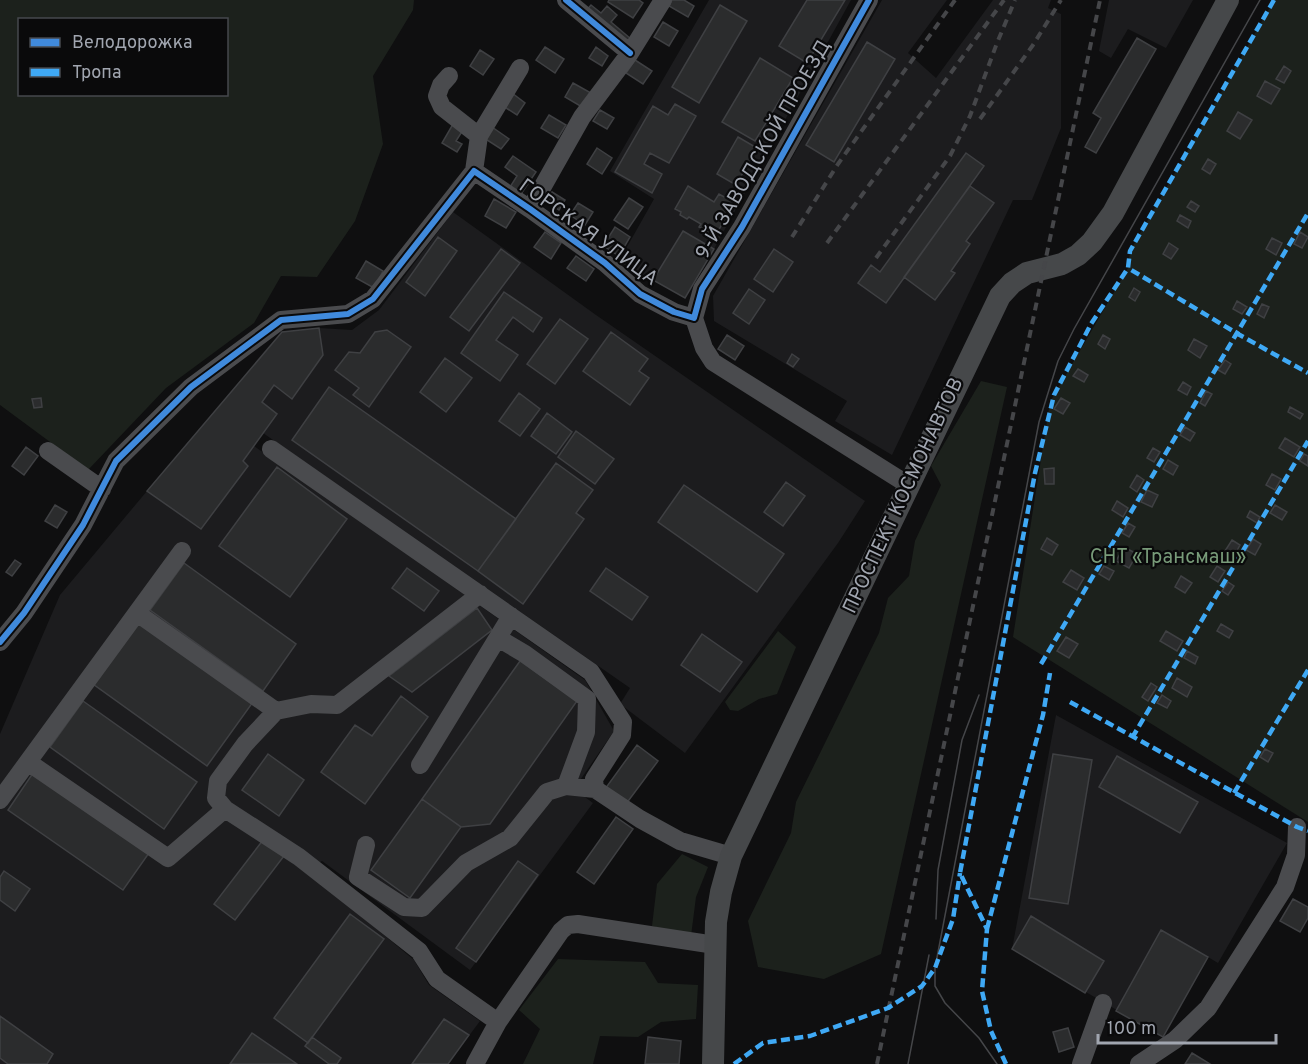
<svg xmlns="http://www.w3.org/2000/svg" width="1308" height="1064" viewBox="0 0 1308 1064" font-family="Overpass,sans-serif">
  <rect width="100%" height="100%" fill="#0f0f10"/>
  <path fill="#1c1c1e" d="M709,0H851L714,249L685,298L623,264V254L654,199L610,171Z
    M882,0H947L908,53L936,78L993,0H1051L1048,8L1061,14V128L1032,200H1013L892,455L835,421L847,401L714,321L713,296Z
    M1109,0H1193L1166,48L1128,29L1111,58L1099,51Z
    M453,212L596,315L865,501L838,543L685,753L620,704L630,688L263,433L262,402L274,385L293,398L323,355L319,328L352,330L379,310Z
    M254,446L585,680L614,731L574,789L593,803L470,970L322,861L306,870L414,960L429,985L480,1021L448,1064H0V734L60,595L147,491L201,529L248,466L243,461Z
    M1056,715L1287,843L1218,963L1208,957L1163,1037L1012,949Z"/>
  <path fill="#1c211c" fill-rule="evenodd" d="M0,0H414L413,10L373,76L383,144L355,221L317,277L281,276L254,323L166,388L88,470L0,405ZM20,20H226V94H20Z
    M1274,0H1308V822L1013,637L1050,402L1128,268L1130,251Z
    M981,381L1007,387L881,954L824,979L758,967L748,921L791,833L796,802L879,633L888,598L909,576L915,541L941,485L931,466Z
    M778,631L796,647L777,694L759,699L738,711L730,710L725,702Z
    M682,854L708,867L696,897L691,936L652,926L657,884Z
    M558,959L645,962L658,983L698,985L696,1019L661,1022L638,1037L600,1036L593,1064H523L540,1029L519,1010Z"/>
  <path fill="#2b2c2d" stroke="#3f4043" stroke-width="1.5" d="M609,0H639L643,3L633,18L608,2Z
    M672,0H684L694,6L688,17L669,6Z
    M807,0H845L807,63L779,46Z
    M591,5L601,13L607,6L617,15L611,22L631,39L625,46L585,12Z
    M720,5L747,21L699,103L672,87Z
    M663,22L678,31L669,46L654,37Z
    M1137,38L1156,49L1096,153L1085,147L1101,118L1093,113Z
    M867,42L895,59L834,162L806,145Z
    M545,47L564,59L555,73L536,60Z
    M596,47L608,56L602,66L589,58Z
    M480,50L494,59L483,75L470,66Z
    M760,58L793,78L755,141L722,122Z
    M635,60L652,71L643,84L626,73Z
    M1284,66L1291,71L1284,83L1276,79Z
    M1265,81L1280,89L1271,104L1257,96Z
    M573,83L591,93L582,107L565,97Z
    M512,93L525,103L517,115L503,106Z
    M675,104L696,116L669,163L650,153L644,164L662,174L652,193L615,172L653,106L668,115Z
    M600,110L614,118L607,129L593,121Z
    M1238,112L1252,120L1240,139L1227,131Z
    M549,115L566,125L558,138L541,128Z
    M453,124L463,130L456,141L462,144L457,152L442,143Z
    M492,127L509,139L501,149L484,138Z
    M738,137L757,148L736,185L717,174Z
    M597,148L612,158L602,174L587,164Z
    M966,153L984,166L886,303L858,283L871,265L880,272Z
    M513,156L536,172L521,194L510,187L517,176L505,167Z
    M1208,159L1216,164L1210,174L1202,169Z
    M688,186L714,202L719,194L735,203L715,236L699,227L701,224L689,217L687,219L680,215L681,212L675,209Z
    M970,186L994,203L966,241L970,244L951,271L955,273L935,300L904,277Z
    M552,192L565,200L559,210L546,202Z
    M629,198L643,207L628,229L614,220Z
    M494,199L516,212L506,228L485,216Z
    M1191,201L1199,206L1195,212L1187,207Z
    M578,203L593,212L585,225L570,215Z
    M1180,215L1191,221L1188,228L1177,221Z
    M615,227L630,237L619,256L603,246Z
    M683,231L714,249L685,298L653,280Z
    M545,232L561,243L551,259L534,247Z
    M1300,232L1308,237L1302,248L1294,244Z
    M438,237L457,251L425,296L406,282Z
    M1272,238L1282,243L1276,255L1266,249Z
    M1169,243L1178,249L1171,259L1163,254Z
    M501,249L520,263L469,331L450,317Z
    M774,249L793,262L773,292L754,279Z
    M576,256L594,269L586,281L567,268Z
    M366,261L383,271L374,288L356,278Z
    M1134,288L1140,292L1135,301L1129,297Z
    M749,289L765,300L749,324L733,313Z
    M504,292L542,318L533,332L513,317L496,340L518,355L500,381L461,353Z
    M1237,301L1247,307L1242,314L1233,309Z
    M1262,304L1269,307L1264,318L1257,314Z
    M560,319L588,339L555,384L527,364Z
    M319,328L323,355L292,399L274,385L262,402L277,414L243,461L248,466L201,529L147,491L282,332Z
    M387,330L411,347L369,407L353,395L359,388L335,370L349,352L360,353L375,332Z
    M611,332L648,359L639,371L649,378L630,405L583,371Z
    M727,335L744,346L735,360L718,349Z
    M1103,335L1110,339L1105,349L1098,344Z
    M1194,339L1207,346L1200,358L1188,350Z
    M792,354L799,359L793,367L787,363Z
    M445,358L472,378L446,412L420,392Z
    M1225,360L1231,364L1225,374L1218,370Z
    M1078,369L1088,375L1084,382L1073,376Z
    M1183,382L1191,387L1187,395L1178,390Z
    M329,387L516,519L478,571L292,440Z
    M1206,391L1212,394L1205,406L1200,403Z
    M519,393L540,409L520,436L499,421Z
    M41,398L42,407L34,408L32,399Z
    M1061,398L1070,403L1063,414L1054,409Z
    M1290,407L1303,414L1300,419L1288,412Z
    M547,413L572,432L556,454L531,436Z
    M1185,427L1195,433L1190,441L1180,435Z
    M576,431L614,459L595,484L558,457Z
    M1285,438L1300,447L1294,457L1279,448Z
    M26,447L38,456L24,475L12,466Z
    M1153,448L1160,452L1154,462L1147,458Z
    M1304,454L1308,456V466L1300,461Z
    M1168,460L1178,466L1173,475L1163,469Z
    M556,463L593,490L576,513L584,519L523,604L478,571Z
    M277,467L347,519L290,597L219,546Z
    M1054,468V484H1045L1044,469Z
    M1272,474L1281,479L1275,490L1266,485Z
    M1137,475L1144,480L1137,492L1130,487Z
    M786,482L805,496L783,526L764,512Z
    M684,485L784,554L757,592L658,522Z
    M1147,490L1158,495L1152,507L1141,502Z
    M1117,501L1128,508L1123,517L1112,510Z
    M55,505L67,512L57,528L45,521Z
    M1275,505L1287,512L1282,520L1270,513Z
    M1250,511L1260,517L1257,523L1247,517Z
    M1128,523L1135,527L1129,537L1122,533Z
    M1047,538L1058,545L1052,555L1041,549Z
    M1253,539L1261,544L1255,555L1246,550Z
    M1232,540L1240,545L1234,556L1225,551Z
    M1124,547L1137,554L1129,568L1116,561Z
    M15,560L21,564L12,576L6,572Z
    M184,563L296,644L263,691L150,610Z
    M1104,566L1114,571L1109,580L1099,574Z
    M1217,566L1225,571L1218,582L1210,577Z
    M407,568L439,591L424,611L392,588Z
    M606,568L648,597L632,620L590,591Z
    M1071,570L1084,578L1077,590L1063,582Z
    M1181,576L1192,583L1185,593L1175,587Z
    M1228,582L1234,586L1228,595L1222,591Z
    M477,608L492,630L412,692L389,676Z
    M139,621L253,702L207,766L93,684Z
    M1221,624L1233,631L1229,638L1217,631Z
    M1166,631L1183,641L1177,651L1160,641Z
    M702,634L742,662L720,692L681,665Z
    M1066,637L1078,644L1069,658L1057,651Z
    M1187,651L1198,657L1195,664L1184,658Z
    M520,661L577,701L490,824L461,827L422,799Z
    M1177,678L1192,687L1187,697L1172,688Z
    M1151,683L1157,687L1148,701L1142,697Z
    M1162,695L1171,701L1167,708L1157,703Z
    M401,696L428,717L365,804L321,772L355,725L372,736Z
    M83,701L197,782L164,829L50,747Z
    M637,745L658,761L626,804L605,789Z
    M1265,749L1273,753L1268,762L1260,757Z
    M268,754L304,780L279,816L242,790Z
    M1053,754L1092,760L1068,904L1029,898Z
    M1117,756L1198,802L1180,833L1099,787Z
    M33,773L149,853L123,890L8,810Z
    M422,799L461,827L410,898L371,870Z
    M616,817L633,829L594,884L577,872Z
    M263,840L284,856L235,920L214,904Z
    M518,861L538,875L476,962L456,948Z
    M4,871L30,889L15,911L0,900V877Z
    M1293,899L1308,907V918L1300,932L1280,921Z
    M350,914L384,939L308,1043L274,1018Z
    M1031,916L1104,961L1085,993L1012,949Z
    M1161,930L1208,957L1163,1037L1116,1011Z
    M0,1016L53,1054L47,1064H8L0,1058Z
    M444,1019L469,1035L448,1064H412Z
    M1068,1028L1074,1047L1059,1052L1053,1032Z
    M252,1033L297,1064H230Z
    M312,1037L341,1058L337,1064H329L305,1046Z
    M648,1037L681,1041L679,1064H645Z
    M1192,1053L1210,1064H1185Z"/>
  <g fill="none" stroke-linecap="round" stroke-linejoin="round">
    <path stroke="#4a4b4e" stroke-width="18" d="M566,0L630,53
      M449,76L441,85L437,96L442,107L479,136
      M474,171L530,209L605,263L640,294L674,312L694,318
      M474,171L479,136L520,68
      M530,209L582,117L630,53L663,0
      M694,318L702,289L742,227L869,0
      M694,318L704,348L713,362L910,486
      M271,449L591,672L623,722L622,735L594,779L595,789L640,819L680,841L731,856
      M48,451L102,489
      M137,613L276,711
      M498,638L525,654L587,699L586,732L566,786
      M0,642L24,613L83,525L116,461L191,387L281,320L348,314L373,299L474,171
      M28,762L168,858L225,809L299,857L419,951L437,979L498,1022
      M420,765L511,616
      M0,800L182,551
      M225,809L216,798L218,781L245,744L276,711L311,704L337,705L480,594
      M366,845L358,877L404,907L422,908L466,863L510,838L547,792L566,786L595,789
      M475,1064L498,1022L561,931L568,925L578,924L715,945
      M1081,1064L1103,1003
      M1139,1064L1175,1040L1208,1008L1285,887L1296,855L1297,827"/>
    <path stroke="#46484a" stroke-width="22" d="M713,1064L716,922L721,892L731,856L1000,296L1012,283L1027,273L1062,264L1078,255L1092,242L1113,213L1228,0"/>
    <path stroke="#454649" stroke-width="1.5" d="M936,919L938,870L962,740L979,695
      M908,1064L929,955
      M997,1064L979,1038L945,1003L935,986V968L1039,422L1058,361L1074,329L1260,0"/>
    <path stroke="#454649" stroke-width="4" stroke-dasharray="8 6" stroke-linecap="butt" d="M980,119L1033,45L1061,0
      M792,237L838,164L955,0
      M827,243L1004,0
      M876,258L950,156L970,116L997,43L1015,0
      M877,1064L1100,0"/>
    <path stroke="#3fa9f5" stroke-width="4.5" stroke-dasharray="9 4.5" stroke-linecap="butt" d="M1274,0L1130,251L1128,268L1238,334L1308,373
      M1041,664L1308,213
      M1070,702L1297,827L1308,831
      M1132,738L1308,441
      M1234,793L1308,670
      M987,929L1043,715L1050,673
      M734,1064L763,1043L810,1036L888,1008L922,986L935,968L953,919L960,873
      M1006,1064L991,1031L982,991L987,929L960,873L1035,473L1054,395L1091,324L1128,268"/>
    <defs>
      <path id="cycleway" d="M566,0L630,53
        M0,642L24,613L83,525L116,461L191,387L281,320L348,314L373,299L474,171L530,209L605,263L640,294L674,312L694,318L702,289L742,227L869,0"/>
    </defs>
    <use href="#cycleway" stroke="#0a0a0b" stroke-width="10"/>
    <use href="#cycleway" stroke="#408adc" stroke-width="6"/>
  </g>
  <g text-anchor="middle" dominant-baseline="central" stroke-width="4.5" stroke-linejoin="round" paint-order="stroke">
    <g font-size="20" fill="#a1a6b0" stroke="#0a0a0b">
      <text transform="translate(764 150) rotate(-60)">9-Й ЗАВОДСКОЙ ПРОЕЗД</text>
      <text transform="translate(588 233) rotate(36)">ГОРСКАЯ УЛИЦА</text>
      <text transform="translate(904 496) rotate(-65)">ПРОСПЕКТ КОСМОНАВТОВ</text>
    </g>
    <g font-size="20" fill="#789b79" stroke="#0a0a0b">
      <text x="1168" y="558">СНТ «Трансмаш»</text>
    </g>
  </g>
  <rect x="18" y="18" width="210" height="78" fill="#0a0a0b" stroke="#46484d" stroke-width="1.5"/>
  <rect x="30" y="38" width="30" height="9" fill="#408adc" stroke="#46484d" stroke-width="1.5"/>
  <text x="72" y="48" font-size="18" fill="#a1a6b0">Велодорожка</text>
  <rect x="30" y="68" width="30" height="9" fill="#3fa9f5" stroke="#46484d" stroke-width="1.5"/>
  <text x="72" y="78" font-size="18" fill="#a1a6b0">Тропа</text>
  <path d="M1098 1034v9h178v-9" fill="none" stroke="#a1a6b0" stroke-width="3"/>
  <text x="1107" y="1034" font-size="18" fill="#a1a6b0" stroke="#0a0a0b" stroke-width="4.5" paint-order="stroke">100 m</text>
</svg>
